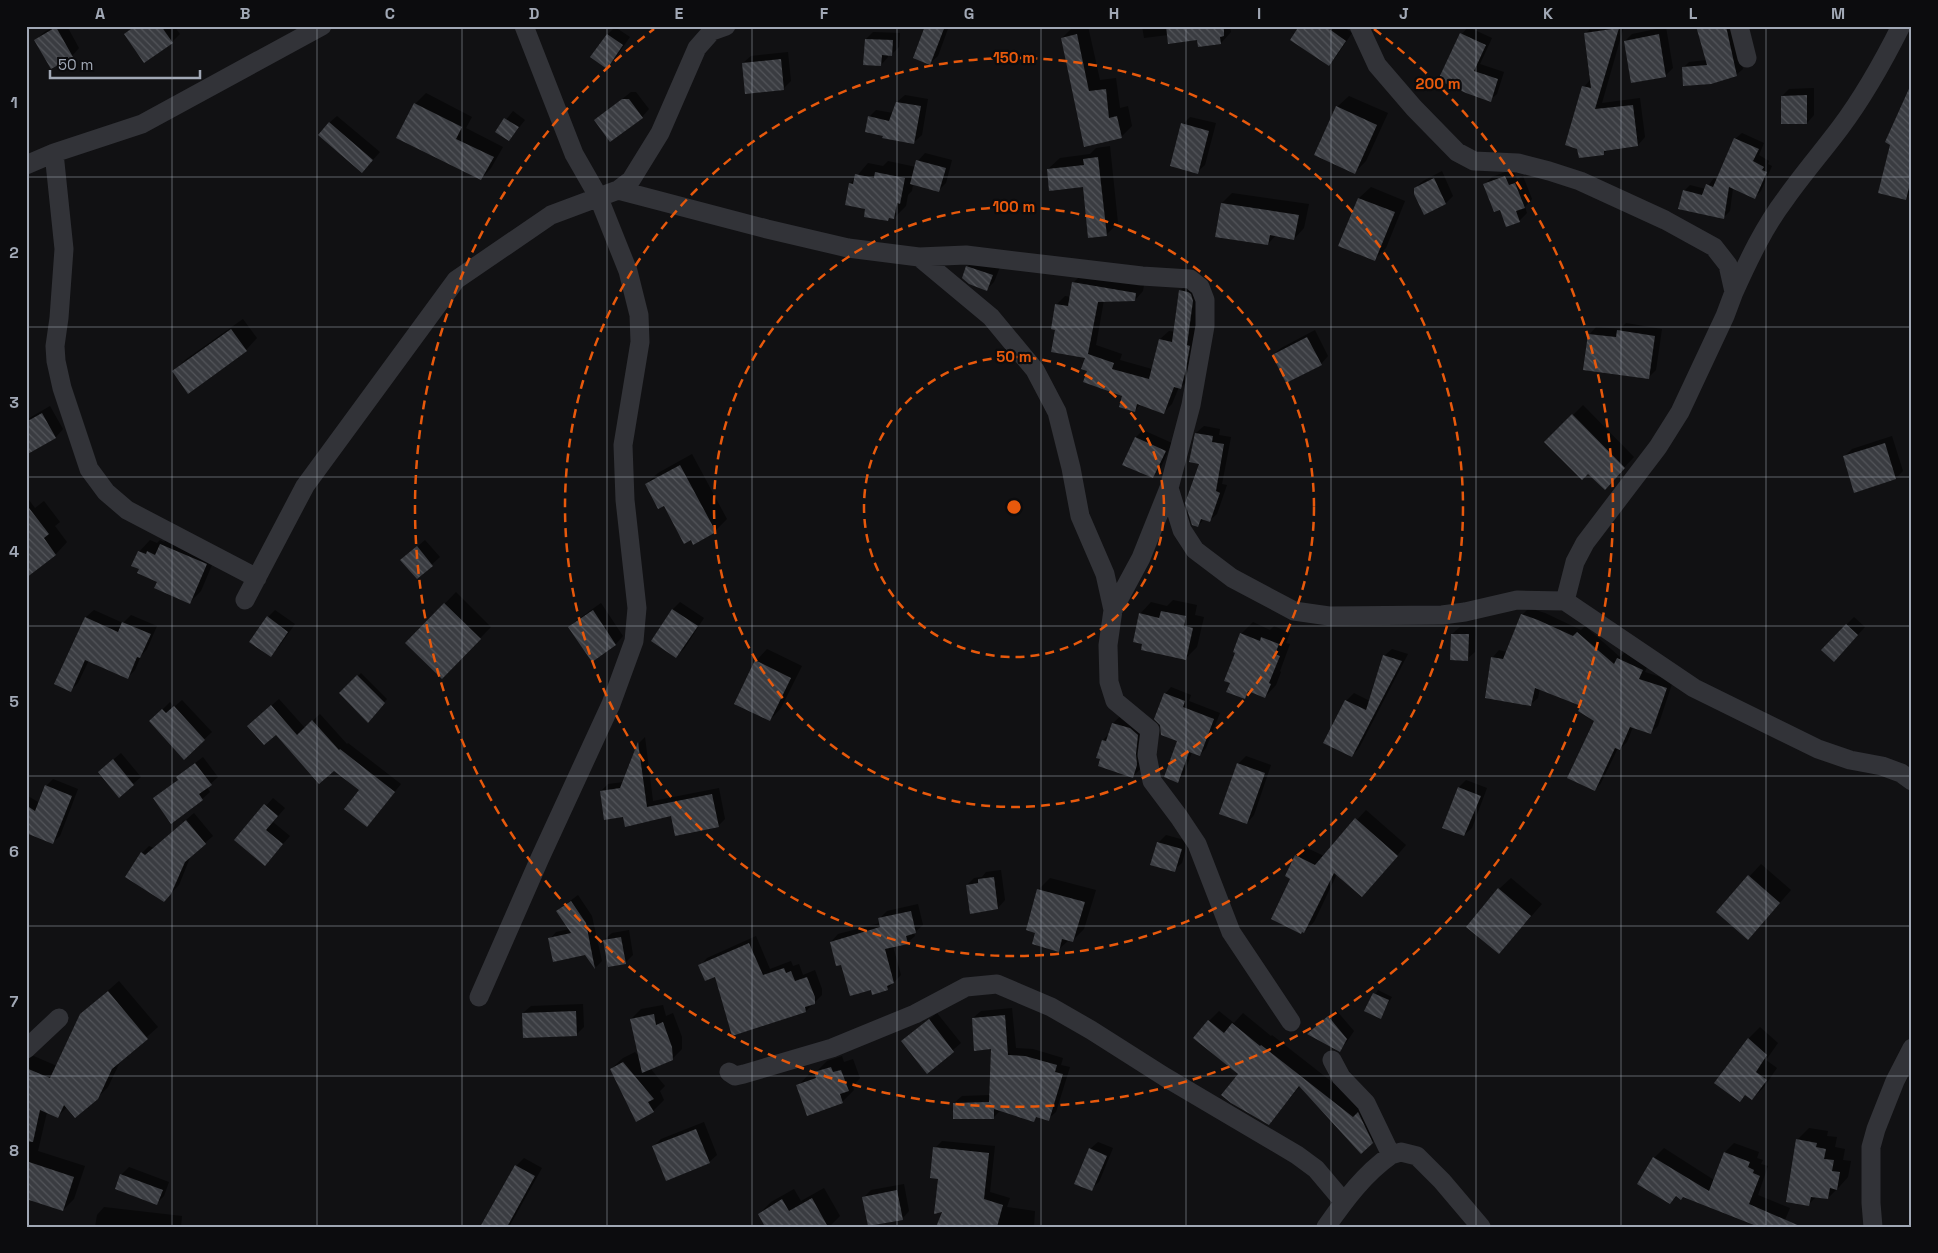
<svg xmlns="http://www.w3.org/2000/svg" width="1938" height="1253" viewBox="0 0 1938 1253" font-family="'Space Grotesk',sans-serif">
  <defs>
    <pattern id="building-back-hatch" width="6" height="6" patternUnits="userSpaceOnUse" patternTransform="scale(1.25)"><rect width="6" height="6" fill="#3a3c41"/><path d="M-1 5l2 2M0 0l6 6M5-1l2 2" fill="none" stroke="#53555a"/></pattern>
  </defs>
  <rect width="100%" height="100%" fill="#111113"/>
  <path fill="#0007" d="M54,26H67L79,48L72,56L36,40L43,33Z
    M134,26H174L180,34L172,42L144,61L125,34Z
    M926,26H949L938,56L930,63Z
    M1088,26L1100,80L1116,78L1120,108L1128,106L1132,126L1121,137L1085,145L1062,38L1073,27Z
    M1142,26H1230L1231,32L1221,43L1168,35L1144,38Z
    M1301,26H1343L1352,33L1336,57L1329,64Z
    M1379,26H1394L1379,30Z
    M1593,26H1624L1602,103L1640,98L1645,137L1638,145L1609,149L1604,153L1584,87L1591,79L1585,34Z
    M1697,26H1734L1743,69L1736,75L1683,68L1689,62L1707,60Z
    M615,27L630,37L614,60L607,67L608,34Z
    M1468,27L1492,38L1480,64L1504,72L1497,94L1490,100L1472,94L1462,34Z
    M1666,27L1673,68L1666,75L1632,82L1625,41L1632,34Z
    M873,32L900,33L899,47L892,54H888V57L881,65L866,39Z
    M788,52L791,81L783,89L743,63L751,56Z
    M1814,88V115L1807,123L1782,96L1789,89Z
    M631,92H636L649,109L642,117L596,120Z
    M1912,92V192L1905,199Z
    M426,93L472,117L466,128L503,147L491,168L481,179L398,137L415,104Z
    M905,95L928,99L922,135L914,142L869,117L876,110L893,113L897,102Z
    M1349,96L1388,113L1366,161L1355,172L1337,107Z
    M513,111L525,120L509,140L497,131Z
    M337,116L380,152L362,172L329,123Z
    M1190,117L1216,123L1205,165L1197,172L1183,124Z
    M1742,133L1764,143L1759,155L1769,161L1768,164L1772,166L1761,191L1755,197L1733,188L1730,211L1724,217L1684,191L1690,185L1706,189L1714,178L1717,180L1735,139Z
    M1110,146L1118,223L1106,235L1084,186L1048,169L1060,158L1090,154L1096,148Z
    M925,153L952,160L946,183L938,191L913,184L912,191L908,195L906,206L894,218L891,217L887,220L867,208L850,184L868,163L883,166L888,161L916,167L918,161Z
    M1513,169L1517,179L1523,176L1532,199L1525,207L1527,213L1520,220L1507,225L1501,209L1485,184L1492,177Z
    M1442,171L1453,196L1446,203L1415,188L1423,181Z
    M1371,187L1405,201L1386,248L1375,259L1340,245L1359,198Z
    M1232,193L1309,204L1304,228L1294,239L1276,235L1268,244L1222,203Z
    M975,259L1000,267L994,282L987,289L967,267Z
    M1082,274L1144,285L1143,291L1135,300H1104L1096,345L1122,354L1120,360L1152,369L1160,339L1169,331L1175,332L1180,291L1189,282L1201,291L1189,379L1181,387H1179L1172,404L1164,412L1141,404L1134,411L1124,396L1088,371L1087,357L1057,329L1056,305L1065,296L1071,297L1073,283Z
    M243,319L257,338L246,350L174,372L185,360Z
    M1626,323L1662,329L1656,370L1648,378L1584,369L1589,335L1596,327L1620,329Z
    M1315,330L1328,356L1321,364L1273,355L1281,348Z
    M1583,405L1634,457L1605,488L1588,472L1546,442Z
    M50,406L63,429L56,437L26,454V420Z
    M1204,426L1220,429L1219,435L1231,437L1222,484L1227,485L1217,514L1209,521L1204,519L1198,526L1200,463L1196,433Z
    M1143,430L1172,443L1160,469L1153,477L1136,437Z
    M1892,436L1903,471L1896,478L1845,456L1852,449Z
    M692,454L727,519L715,531L694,543L664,504L646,484L658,473Z
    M26,496L35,508L44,501L60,522L55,526L67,542L56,554L26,576Z
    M172,533L217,553L201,591L190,602L141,568L139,552L150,540L157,543L160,540L164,542Z
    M425,540L440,557L417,578L410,553Z
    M456,592L491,627L442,677L407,643Z
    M1173,600L1197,605L1195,615L1204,617L1197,647L1186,658L1140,614L1151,602L1167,606Z
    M680,602L704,618L684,649L676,656L652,640L673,609Z
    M601,603L623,636L616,644L592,660L569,627L577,620Z
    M1529,608L1545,613L1581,630L1585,626L1620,657L1625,652L1649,663L1645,672L1673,681L1658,726L1651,733L1633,727L1627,742L1620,749L1618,748L1601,783L1595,790V721L1583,705L1540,688L1538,698L1531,704L1493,657L1499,650L1507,652L1522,615Z
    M94,610L123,623L131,615L157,626L147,649L141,656L135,670L128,677L89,660L78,683L71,690L55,683L86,617Z
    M275,610L295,624L278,648L270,656L268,617Z
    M1854,617L1865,627L1841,653L1846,625Z
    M1253,622L1270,630L1274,626L1290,633L1286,643L1290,644L1280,671L1281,672L1276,685L1265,697L1251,691L1245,698L1231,682L1241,634Z
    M1460,627H1476L1475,652L1467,659L1452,634Z
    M767,649L802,666L781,708L770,720L756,661Z
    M1392,649L1408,654L1359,748L1352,756L1346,701L1354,693L1370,701L1384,656Z
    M361,673L387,699L371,718L341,693Z
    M1171,687L1191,695L1189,701L1220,713L1206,748L1200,755L1192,752L1184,775L1177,781L1178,741L1165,694Z
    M279,699L305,728L320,714L347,744L348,743L401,784L367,826L361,790L334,769L256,719Z
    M182,700L212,732L184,758L151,721L170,702L174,707Z
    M1125,712L1142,717L1145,765L1133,776L1103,740L1110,733L1113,723Z
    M645,737L653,801L719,788L725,819L718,826L672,815L624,816L601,791L608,784L624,782L639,743Z
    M121,753L141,777L119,796L107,765Z
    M1246,756L1271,765L1254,815L1247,823L1238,764Z
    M203,757L218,777L207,787L210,792L202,799L155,798L179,779L186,770Z
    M53,779L78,789L60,836L53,842L26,832V795L40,803L46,786Z
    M1466,780L1487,788L1472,828L1464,835L1444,827L1459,787Z
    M273,798L285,808L273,822L290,836L265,864L236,840Z
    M1366,810L1406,845L1371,886L1337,874L1314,922L1304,932L1292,878L1296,856L1305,847L1324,856Z
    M194,813L213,836L191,855L179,885L164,900L142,853L149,846L154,848Z
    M1166,835L1188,841L1182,863L1174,870L1158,843Z
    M1761,864L1791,890L1759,927L1717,912Z
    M1001,870L1005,900L998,908L967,885L974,878L982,877L986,872Z
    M1050,878L1096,890L1084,929L1072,941L1069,940L1058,950L1037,932L1038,890Z
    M1511,878L1542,904L1499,953V889Z
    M578,895L592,916L602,961L596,967L586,953L550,939L556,932L570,929L557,911Z
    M918,904L923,925L914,933L915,936L907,943L893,946L901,975L887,989L872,988L842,963L831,942L838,934L880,923L879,919L887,911Z
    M629,930L633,955L625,963L604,940L612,933Z
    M756,936L770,969L791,961L793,966L799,964L803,975L815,970L822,989V995L806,1011L716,975L700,966L707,958Z
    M119,981L158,1027L121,1060L108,1087L97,1098L67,1107L58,1116L47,1112L38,1151L85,1166L74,1199L63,1210L26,1198V1057L29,1054L57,1066L93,1004Z
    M1378,990L1392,997L1380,1017L1366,1010Z
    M583,1004L584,1027L576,1035L523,1013L531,1006Z
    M663,1005L666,1016L673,1013L682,1037V1049L672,1059L650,1068L665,1086L660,1091L664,1100L653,1111L611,1069L623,1058L635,1052L639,1056L631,1019L641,1009Z
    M1012,1008L1016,1048L1033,1049L1063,1058L1061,1065L1070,1067L1056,1112L1048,1119L1038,1116L1034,1120L1001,1110L993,1118L954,1103L962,1096L991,1095L992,1048L973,1018L981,1011Z
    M1336,1010L1354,1031L1346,1043L1339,1050L1316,1027Z
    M1219,1011L1234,1023L1243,1013L1271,1036L1272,1035L1364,1107L1382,1132L1372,1142L1300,1086L1269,1124L1209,1021Z
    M937,1013L961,1043L927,1072L902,1041Z
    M1760,1027L1778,1043L1766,1060L1777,1068L1764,1087L1752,1099L1746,1094L1740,1100L1716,1082L1749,1038Z
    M842,1056L844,1062L853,1059L860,1078L853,1086L854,1090L842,1102L798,1086L809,1074L817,1071L827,1061Z
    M704,1122L717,1155L709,1162L654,1146L661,1139Z
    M1809,1128L1828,1131L1827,1136L1837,1137L1835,1147L1845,1149L1843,1160L1851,1161L1848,1177L1840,1186L1828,1198L1817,1196L1809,1204L1797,1140Z
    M942,1141L995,1146L990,1192L1010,1198L1007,1207L1035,1211L1034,1227H938L944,1210L935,1148Z
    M1098,1142L1113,1148L1099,1182L1091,1189L1090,1149Z
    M1734,1143L1759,1152L1757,1158L1763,1160L1761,1164L1768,1166L1758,1195L1790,1208L1782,1227H1752L1753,1223L1683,1196H1677L1670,1203L1639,1184L1654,1158L1664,1148L1714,1180L1725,1152Z
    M524,1158L542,1168L509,1227H485L516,1166Z
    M129,1167L169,1182L164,1196L156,1204L116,1189L122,1174Z
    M904,1184L909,1211L902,1219L863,1198L871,1190Z
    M824,1188L840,1216L829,1227H767L759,1214L771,1202L794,1189L801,1201Z
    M104,1207L182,1216L181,1227H95L97,1215Z"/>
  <path fill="url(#building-back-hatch)" d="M135,26H161L173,43L144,63L124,34Z
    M925,26H945L930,65L913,58Z
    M1166,26H1224V36L1220,37L1221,44L1198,47L1197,40L1168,44Z
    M1299,26H1325L1346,41L1329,66L1290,40Z
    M1696,26H1726L1737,76L1711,84L1683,86L1682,67L1707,65Z
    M56,27L73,57L51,69L34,40Z
    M1619,28L1595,109L1633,105L1638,146L1604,151V155L1579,158L1577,149L1565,145L1582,86L1591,88L1584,33Z
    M1460,33L1486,45L1474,71L1498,79L1491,102L1466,93L1438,80Z
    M607,34L623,45L607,69L590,57Z
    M1077,34L1089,91L1106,89L1109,118L1117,116L1122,138L1084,147L1061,38Z
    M1659,34L1666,77L1631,83L1624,41Z
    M865,39L893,40L892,56L882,55L881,66L863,65Z
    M781,59L784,90L745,94L742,63Z
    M1912,82V175L1906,200L1878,193L1890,145L1885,142Z
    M1807,95V124H1781V96Z
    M622,99H629L643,118L610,142L594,120Z
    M896,102L921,106L914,144L882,138L883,136L865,132L868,116L889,121Z
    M414,103L462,127L456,139L494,157L481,180L396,138Z
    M1336,106L1377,125L1355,174L1314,155Z
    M504,118L519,127L509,141L495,132Z
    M329,122L373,160L362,173L318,135Z
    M1181,123L1209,131L1198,174L1170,166Z
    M1734,138L1759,149L1753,161L1764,167L1762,170L1767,172L1755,199L1729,187L1724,219L1678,209L1683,190L1702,195L1706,184L1713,187Z
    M1098,157L1107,236L1088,238L1083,187L1049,191L1047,169L1084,165L1083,159Z
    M916,160L946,168L939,192L910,184Z
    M875,172L905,178L900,204L897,203L894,219L889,218L888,221L864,217L865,209L845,205L849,183L853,184L855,174L874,178Z
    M1505,176L1509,185L1515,183L1525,208L1516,211L1520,222L1506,227L1500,210L1494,212L1483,184Z
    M1434,178L1446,204L1424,215L1414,194V188Z
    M1358,198L1395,212L1375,261L1338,246Z
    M1221,203L1299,215L1294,240L1270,235L1268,245L1215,237Z
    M966,266L993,275L987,291L969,284L962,278Z
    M1072,282L1136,293L1135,301L1098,302L1088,354L1114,363L1112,369L1149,379L1159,339L1172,342L1179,290L1188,292L1191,294L1193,301L1187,345L1190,346L1186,369L1181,389L1174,387L1164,414L1137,404L1135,412L1119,407L1122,396L1083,382L1087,371L1081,369L1085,358L1051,352L1055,330L1051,329L1055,304L1068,306Z
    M231,329L247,351L188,394L172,371Z
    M1617,330L1655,336L1649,379L1583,370L1588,334L1616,337Z
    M1307,337L1322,365L1286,383L1272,355Z
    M42,413L56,438L26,455V422Z
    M1572,414L1625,468L1605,490L1588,474L1582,480L1544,442Z
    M1195,433L1213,436L1212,442L1224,444L1216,491L1220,493L1210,522L1201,519L1198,527L1192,525L1185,503L1199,464L1189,462Z
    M1135,437L1166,451L1153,478L1122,465Z
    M1885,443L1896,479L1854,493L1843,456Z
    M680,465L716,532L693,545L691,540L684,544L664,506L658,509L645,484Z
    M26,504L49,534L44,538L56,555L26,578Z
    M160,544L207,564L190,604L154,588L157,582L137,573L139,569L131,566L138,551L146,554L147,551L155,555Z
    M417,546L433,566L417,579L400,560Z
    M444,603L481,639L442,679L405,643Z
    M672,609L698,626L676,658L651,641Z
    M593,610L616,645L592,662L568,627Z
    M1161,611L1186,616L1184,626L1193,628L1186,660L1141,650L1142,644L1133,642L1139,613L1159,618Z
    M1521,614L1538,620L1573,636L1577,632L1614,664L1617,658L1643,670L1639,679L1667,688L1651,734L1630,727L1620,750L1615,748L1595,791L1567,778L1594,721L1578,711L1581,706L1535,688L1531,706L1485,698L1491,657L1503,659Z
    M267,616L288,632L271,657L249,642Z
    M85,617L118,632L122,622L151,634L140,658L137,657L128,679L85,660L71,692L54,684Z
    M1846,624L1858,635L1834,662L1821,650Z
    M1240,633L1260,641L1261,637L1279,644L1275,654L1280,656L1269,683L1271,684L1265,698L1248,691L1245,699L1226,692L1230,683L1224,681L1235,653L1233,652Z
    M1451,634H1469L1468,661L1450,660Z
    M1383,655L1402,661L1352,757L1323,743L1345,700L1366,710Z
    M755,660L791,678L770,721L734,704Z
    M357,675L385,703L368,723L339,693Z
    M1164,693L1185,701L1183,707L1214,719L1200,756L1189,752L1178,783L1164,777L1177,741L1161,735L1160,725L1154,719Z
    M271,705L297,735L312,720L339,750L340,749L395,792L367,827L344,809L359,790L334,771L319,784L276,735L264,745L247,726Z
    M174,706L205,740L184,760L149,721L162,709L166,713Z
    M1112,723L1130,728L1138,735L1136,754L1137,765L1133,778L1098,766L1100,759L1096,758L1102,740L1106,741Z
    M638,742L647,807L712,794L719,827L675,836L671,816L625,827L623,817L604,820L600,791L620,788Z
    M113,759L134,785L119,798L98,772Z
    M195,763L212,785L199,794L203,800L171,824L153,798L178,780L176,777Z
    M1237,763L1265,773L1247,824L1219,814Z
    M45,785L72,796L53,844L26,833V805L35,811Z
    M1458,787L1481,796L1464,836L1442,828Z
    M264,804L278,816L266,830L283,844L265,866L234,840Z
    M1355,818L1398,856L1362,897L1334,873L1304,933L1302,932L1301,934L1271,919L1290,879L1285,876L1295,855L1315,865Z
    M186,820L206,844L185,862L171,894L164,902L125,877L141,852L145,855Z
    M1157,842L1182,849L1175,872L1150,865Z
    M1748,875L1780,903L1748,940L1716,912Z
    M994,877L998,909L970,914L966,885L978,883V879Z
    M1498,888L1531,916L1499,954L1466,927Z
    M1037,889L1085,902L1073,942L1062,939L1059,952L1032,944L1035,933L1026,930Z
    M571,901L586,923L595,969L585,955L553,962L548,938L571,933L556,911Z
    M911,911L916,933L906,936L908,944L885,949L894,983L887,986L888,990L872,995L871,990L850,996L841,965L836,966L830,942L880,927L878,918Z
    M621,937L626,964L608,967L603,940Z
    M749,943L763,975L784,968L786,973L791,971L795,981L807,977L815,997V1004L805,1007L806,1012L732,1036L715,977L705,981L698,965Z
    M108,991L148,1039L112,1069L98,1099L75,1118L64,1105L58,1118L40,1110L33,1142L26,1141V1068L50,1078L80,1014Z
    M1373,993L1389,1000L1381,1019L1364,1011Z
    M576,1011L577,1036L523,1038L522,1013Z
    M654,1014L656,1025L663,1022L672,1047L673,1060L642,1073L630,1019Z
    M1005,1015L1008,1055L1025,1056L1057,1065L1055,1072L1063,1074L1049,1121L1036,1117L1034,1122L994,1109V1119H953V1103L989,1102L991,1049L974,1051L972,1018Z
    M1328,1016L1347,1039L1340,1052L1307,1034Z
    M929,1019L954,1052L927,1074L901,1041Z
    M1208,1020L1224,1033L1232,1023L1260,1046L1261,1045L1353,1117L1358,1112L1373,1143L1361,1154L1299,1086L1269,1125L1231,1103L1221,1095L1238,1074L1193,1038Z
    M1748,1038L1767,1055L1756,1072L1767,1080L1752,1100L1745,1095L1740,1102L1714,1083Z
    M623,1062L654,1099L648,1102L654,1112L636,1122L610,1069Z
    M831,1067L833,1072L841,1070L849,1091L840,1094L843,1103L807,1116L796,1085L816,1078L814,1072Z
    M696,1129L710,1163L666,1181L652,1146Z
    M1796,1139L1817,1143L1816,1147L1826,1149L1824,1159L1834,1160L1832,1171L1840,1172L1837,1190L1830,1188L1828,1199L1811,1197L1809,1206L1786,1202Z
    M933,1147L989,1153L984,1199L1003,1205L997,1227H936L942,1212L934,1214L938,1179L930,1178Z
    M1089,1148L1107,1156L1092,1191L1074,1184Z
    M1724,1152L1750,1162L1748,1167L1754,1170L1753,1173L1760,1176L1749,1204L1802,1227H1759L1683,1197L1681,1200L1676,1196L1670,1204L1637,1184L1653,1157L1709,1191Z
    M26,1161L74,1177L63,1211L26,1199Z
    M515,1165L535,1176L507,1227H480Z
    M120,1174L163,1190L157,1205L115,1189Z
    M897,1190L903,1220L868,1226L862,1197Z
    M812,1198L828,1227H762L764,1225L758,1214L782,1199L789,1211Z"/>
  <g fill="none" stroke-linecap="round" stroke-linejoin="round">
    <path stroke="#323338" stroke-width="19" d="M1359,26L1377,65L1414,108L1457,152L1474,161L1518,163L1549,171L1580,181L1665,220L1714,247L1728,265L1734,292L1725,316L1680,412L1658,447L1585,543L1575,562L1565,601L1694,688L1818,749L1850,760L1882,766L1901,773L1912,781
      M1739,26L1747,58
      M54,153L64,249L59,318L55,346L56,361L62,388L89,469L106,492L127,510L257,578
      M26,165L54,153L142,124L322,26
      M618,190L767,229L848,248L919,257L991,317L1035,370L1057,412L1071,468L1080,516L1105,574L1113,610L1108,645L1109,682L1115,701L1150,730L1147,755L1152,781L1179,817L1197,844L1231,932L1291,1022
      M919,257L966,255L1142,276L1190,279L1200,287L1205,300V326L1191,405L1169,488L1141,558L1113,610
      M1734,292C1749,259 1764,227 1786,198C1803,174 1822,152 1840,128C1864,96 1883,62 1901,26
      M1169,488L1182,530L1195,550L1232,578L1294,611L1329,616L1442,615L1465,612L1517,600L1565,601
      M245,600L305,486L456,280L551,215L618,190L631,180L660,133L697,48L712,31L726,26
      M479,997L540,858L611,704L634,641L637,608L625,500L623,445L640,342L639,315L628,271L598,196L574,154L524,26
      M26,1049L59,1018
      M1332,1060L1341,1077L1366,1103L1391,1155L1401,1152L1417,1156L1442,1181L1481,1227
      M729,1072L735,1076L744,1074L832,1048L915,1014L966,987L997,984L1051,1007L1091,1030L1165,1077L1297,1155L1316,1169L1343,1201
      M1326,1227C1345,1200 1364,1174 1391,1155
      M1873,1227L1871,1203V1147L1876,1129L1895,1081L1912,1048"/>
  </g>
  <path fill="none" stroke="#a1a8b5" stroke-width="1" stroke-opacity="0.55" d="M172,26V1227M317,26V1227M462,26V1227M607,26V1227M752,26V1227M897,26V1227M1041,26V1227M1186,26V1227M1331,26V1227M1476,26V1227M1621,26V1227M1766,26V1227M26,177H1912M26,327H1912M26,477H1912M26,626H1912M26,776H1912M26,926H1912M26,1076H1912"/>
  <g fill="none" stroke="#e8590c" stroke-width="2.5" stroke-dasharray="9 6">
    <circle cx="1014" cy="507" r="150"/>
    <circle cx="1014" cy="507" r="300"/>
    <circle cx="1014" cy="507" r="449"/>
    <path d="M1374 29A599 599 0 1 1 654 29"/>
  </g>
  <circle cx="1014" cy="507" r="8" fill="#e8590c" stroke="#0c0c0e" stroke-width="2.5"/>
  <g font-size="15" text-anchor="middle" font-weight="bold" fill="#e8590c" stroke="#0c0c0e" stroke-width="4.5" stroke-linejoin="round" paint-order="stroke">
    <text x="1014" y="63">150 m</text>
    <text x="1438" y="89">200 m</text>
    <text x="1014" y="212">100 m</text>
    <text x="1014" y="362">50 m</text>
  </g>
  <rect width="1938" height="1253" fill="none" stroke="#0c0c0e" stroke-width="55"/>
  <path d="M50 70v8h150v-8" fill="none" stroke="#a1a8b5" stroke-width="2.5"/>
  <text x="58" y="70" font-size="15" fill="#a1a8b5" stroke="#0c0c0e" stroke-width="4" paint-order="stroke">50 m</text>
  <rect x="28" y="28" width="1882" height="1198" fill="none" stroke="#a1a8b5" stroke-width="2"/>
  <g font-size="16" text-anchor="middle" font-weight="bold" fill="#a1a8b5">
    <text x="100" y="19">A</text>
    <text x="245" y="19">B</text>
    <text x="390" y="19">C</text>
    <text x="534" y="19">D</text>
    <text x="679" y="19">E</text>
    <text x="824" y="19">F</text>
    <text x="969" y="19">G</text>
    <text x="1114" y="19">H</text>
    <text x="1259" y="19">I</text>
    <text x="1404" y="19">J</text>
    <text x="1548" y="19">K</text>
    <text x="1693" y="19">L</text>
    <text x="1838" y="19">M</text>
    <text x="14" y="108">1</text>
    <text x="14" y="258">2</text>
    <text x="14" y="408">3</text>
    <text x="14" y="557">4</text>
    <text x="14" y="707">5</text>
    <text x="14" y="857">6</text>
    <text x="14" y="1007">7</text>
    <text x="14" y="1156">8</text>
  </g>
</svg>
